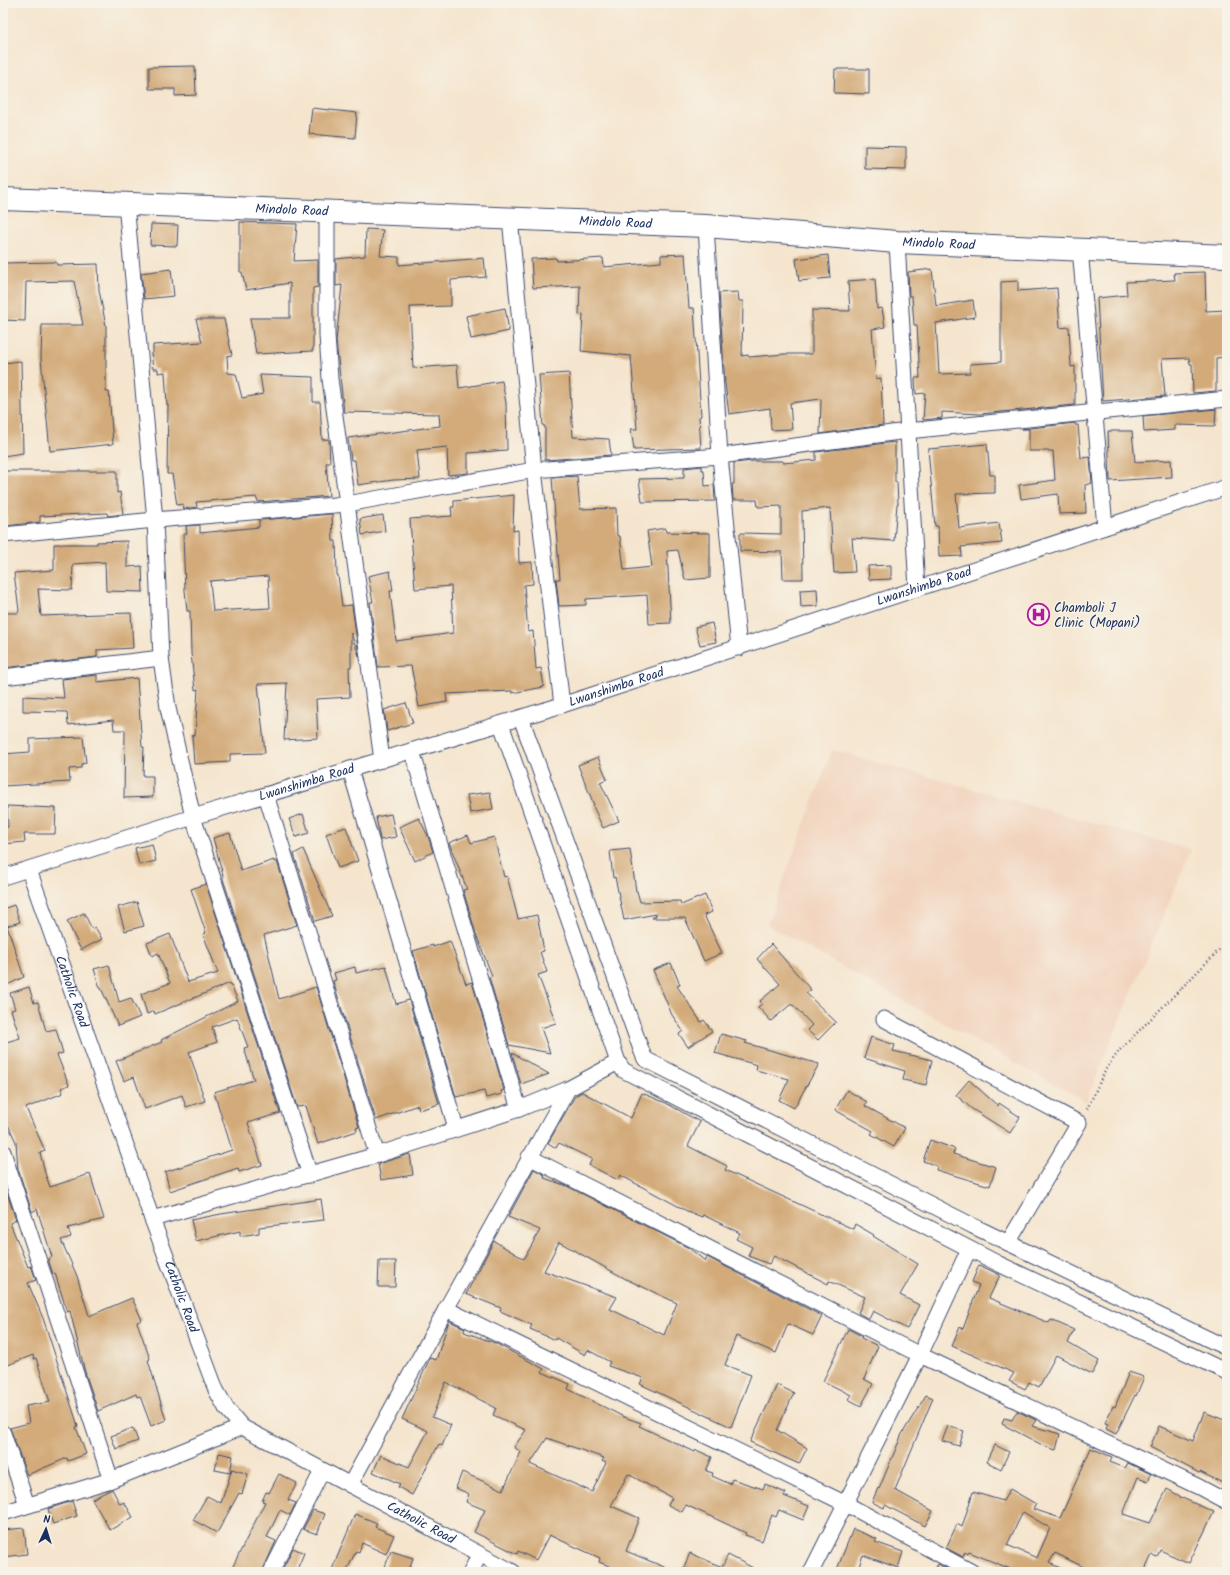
<svg xmlns="http://www.w3.org/2000/svg" width="1230" height="1575" viewBox="0 0 1230 1575" font-family="Kalam,sans-serif">
  <rect width="100%" height="100%" fill="#f7f3e8"/>
  <filter id="ink" filterUnits="userSpaceOnUse"><feTurbulence type="fractalNoise" baseFrequency=".025" numOctaves="2"/><feDisplacementMap in="SourceGraphic" scale="8" xChannelSelector="R" yChannelSelector="G"/><feConvolveMatrix kernelMatrix="1 2 1 2 8 2 1 2 1" color-interpolation-filters="sRGB"/></filter>
  <filter id="wash" filterUnits="userSpaceOnUse"><feTurbulence type="fractalNoise" baseFrequency=".012" numOctaves="4" result="noise"/><feDisplacementMap in="SourceGraphic" scale="16" xChannelSelector="R" yChannelSelector="G"/><feGaussianBlur stdDeviation="0.9" result="paint"/><feColorMatrix in="noise" values="0 0 0 0 0 0 0 0 0 0 0 0 0 0 0 0 0 1.4 0 .05"/><feComposite in="paint" operator="in"/></filter>
  <g filter="url(#wash)">
    <rect width="100%" height="100%" fill="#f5e5ce"/>
    <path fill="#f2d4be" d="M832,750L1191,850L1086,1102L767,925Z"/>
    <g id="blocks">
      <path fill="#d3ab7a" fill-rule="evenodd" d="M195,66L196,95L175,96V89H149V67Z
        M835,69H869V94L834,93Z
        M312,108L357,113L355,138L309,134Z
        M865,146L906,147V170L865,169Z
        M240,222L297,224L294,261L318,260V287L313,288V351L256,354L250,318H290V283L246,290L242,272H240Z
        M151,224L178,225L177,246L150,245Z
        M366,229L383,230L380,256L399,257V265L484,258L486,277L451,280V306L410,307L413,368L457,365L459,388L502,381L506,403L507,450L468,453V473L448,475L447,447L417,450L420,479L393,480L358,485L355,460H351L348,438L440,426L439,414L344,412L336,341L342,285L336,286V259L365,256Z
        M685,254L689,308H694L701,416L699,417L701,448L634,450L631,429H637L631,356L581,351L583,314L579,315L580,286L533,288L531,259L556,258L557,261L603,258L604,267L661,262V255Z
        M828,255L830,278L799,281L796,259Z
        M56,262L57,265L98,264L99,290L106,326V392H109L113,444L50,451L41,359L42,325H83L74,281L26,282L25,321L3,320V263Z
        M171,269L174,296L144,299L141,273Z
        M932,269L936,306L973,300L975,317L936,323L939,374L970,373V364L1001,362V282L1018,281V291L1057,288L1060,328L1069,327L1071,367L1075,366V405L980,414L942,412V418L923,420L925,393L916,394L915,378H920L917,325H914L912,296H909L908,272Z
        M1205,272L1206,311L1227,310V357L1216,358V391L1193,393L1192,364H1190L1189,358L1162,359L1165,396L1103,401L1097,298L1127,295L1126,282L1175,280L1174,273Z
        M875,279L877,309L882,308L885,327L872,329L876,379L881,378L883,425L820,434L821,399L790,403L792,429L771,430L770,408L729,414L725,383L719,293L738,292L739,301H743L742,356L748,355L749,357L785,354H812V310L850,311L848,281Z
        M505,308L509,331L471,339L466,316Z
        M196,319H224L232,355L227,356L228,373L236,374L242,398L263,394L260,375L313,377V402H320L322,440L328,439L329,441L330,463H326L329,496L258,502L256,497L196,502L197,507L184,509L183,504L177,505L172,474H167L168,405H167L165,372L158,373V369H153L151,353H153V345L202,342Z
        M21,361L23,453L3,456V363Z
        M569,373L573,437L609,439L611,455L545,460V426H543L539,375Z
        M1216,409L1215,426L1175,425V430L1144,432L1143,416Z
        M1075,423V425H1078L1081,458L1090,457L1092,483L1085,485L1086,513L1059,514L1058,494L1021,499L1019,485L1055,480L1053,451H1029V429H1022Z
        M1108,431H1132L1135,462L1171,460L1172,477L1110,481Z
        M895,442V482H897L898,504H897L894,541L852,538L855,572L834,573L830,508L802,511L803,579H783L782,552L740,551V533L781,534V506L758,507L757,500H733L732,484H734V463L754,461H783V463L816,460V452Z
        M987,444L990,475H995V493L956,494L959,528L999,523L1002,543L961,547L962,556L939,557L938,526H935L928,449Z
        M702,466V470H704L705,486L714,485L715,501L642,502L639,479L684,478V468Z
        M6,471H117V493L120,492L123,514L108,516L107,513L40,516V522L7,526Z
        M577,476L580,509L616,508L617,536H620L624,570L652,567L647,531L665,528L666,532L710,533V578L685,580L678,550L667,551L671,623L649,624L647,595L586,599V605L559,606L556,579H560L552,478Z
        M514,495L513,531L518,530L519,563L532,562L533,584L524,585L528,632L533,631L536,669L541,668L544,687L512,693V691L446,694L447,702L419,707L411,666L378,667L370,602H373L368,576L390,571L393,591H390L396,641L453,633L451,586L415,589L410,519L452,516L451,507H454V501Z
        M332,514L333,541H336L337,575H338L342,606L352,605L359,656L351,633V667H349L350,697L316,699L318,738L284,740L287,683L258,684L265,753L230,754V762L194,764L192,736L195,735L198,689L195,690L191,653L190,611H187L185,590L183,534H187L186,526L200,525V533L259,527V520ZM268,576L270,608L213,611L210,581Z
        M383,515L385,531L362,535L360,519Z
        M127,541V567L142,566L143,592L106,591L105,562L73,564L72,590L38,589L41,616L131,613L133,648L97,650V657L3,668V613H18L19,610L14,573L54,570V544H97V542Z
        M891,565V579L869,580L868,566Z
        M817,589L818,606L801,607L800,590Z
        M712,623L716,642L700,645L695,627Z
        M97,675V682L137,678L142,747H144L143,776H153V797L124,798L125,730H114L113,720L68,725L67,712L23,711V696L64,698L62,679Z
        M406,703L413,723L387,731L384,710Z
        M83,737L86,763L81,764V768L69,769L70,782L3,786V754L30,752V739Z
        M598,757L607,779L600,782L619,821L603,828L593,806L594,805L578,765Z
        M490,792L493,809L470,813L467,795Z
        M7,806L56,808L55,834H24L25,842L3,844V828L8,827Z
        M303,814L309,833L296,837L289,819Z
        M391,814L396,837L380,840L376,817Z
        M419,818L428,836L433,852L415,861L399,827Z
        M346,827L358,861L338,868L326,834Z
        M230,833L241,871L274,860V862L277,861L297,925L264,935L279,999L316,987L359,1127L356,1128L357,1131L318,1144L306,1106L297,1107L223,879V875L213,838Z
        M468,835L471,843L494,837L504,877L507,876L518,919L537,915L544,951L540,952L547,972L538,975L556,1023L541,1028L550,1053L509,1045L489,977L492,976L476,934L463,890L467,889L449,843Z
        M152,844L156,861L139,865L135,848Z
        M303,849L332,916L315,921L294,854Z
        M630,849L636,891H637L640,902L680,901L681,905L705,895L712,912L704,915L722,953L704,961L685,918H652L656,916V914L624,920L615,877L613,878L610,851Z
        M206,884L280,1113L248,1123L262,1165L239,1172L238,1168L170,1191L165,1172L232,1150L214,1092L254,1080L244,1048L248,1047L237,1018L212,1027L217,1042L189,1052L205,1101L186,1107L182,1095L145,1109L134,1077L124,1081L116,1061L162,1042L161,1040L238,1001L230,983L155,1014L154,1011L147,1014L141,994L170,983L158,953L152,956L147,943L170,934L188,982L218,973L203,934L206,933L191,889Z
        M137,902L144,926L125,931L118,907Z
        M14,905L20,922L7,926L24,977L7,985L3,971V909Z
        M84,913L92,929L95,927L102,939L81,950L67,921Z
        M450,941L466,984L472,982L504,1090L501,1091L502,1094L486,1098L484,1091L456,1097L413,951L433,945V947Z
        M771,944L811,990L806,993L836,1022L818,1040L807,1030L812,1025L793,1005H790L771,1021L758,1007L762,1004L760,1001L780,984L757,959Z
        M671,963L680,985L677,986L701,1022L704,1020L712,1031L688,1047L679,1034L683,1031L672,1015L653,970Z
        M109,965L119,1002L131,998L140,1017L118,1026L101,988H100L94,969Z
        M386,966L396,1004L409,1000L439,1104L419,1110L418,1105L376,1120L333,981L336,980L334,973L355,967L356,973Z
        M29,987L34,1003L38,1002L46,1031L56,1029L63,1053L57,1055L69,1085L61,1088L63,1093L26,1108L45,1151L40,1153L45,1173L50,1187L90,1174L104,1219L68,1228L71,1237L61,1240L77,1276L89,1316L132,1298L142,1320L137,1322L150,1359L148,1360L166,1420L151,1426L140,1396L137,1397L136,1394L98,1411L85,1372L70,1311L67,1312L55,1273L53,1274L48,1259L52,1257L37,1209L32,1212L18,1169L16,1142L3,1114V1043L20,1038L11,1010L15,1009L10,993Z
        M721,1034L747,1041L745,1043L819,1064L794,1108L779,1100L789,1079L756,1070L757,1065L715,1053Z
        M871,1037L895,1045L893,1051L932,1060L926,1085L903,1080L905,1071L864,1058Z
        M512,1053L549,1074L521,1084Z
        M969,1080L998,1106L999,1103L1020,1117L1010,1133L972,1109L956,1095Z
        M847,1090L867,1102L865,1106L905,1128L894,1147L871,1134L873,1131L835,1110Z
        M582,1092L631,1118L642,1093L666,1103L700,1122L688,1146L727,1166L725,1170L853,1229L855,1224L874,1235L873,1236L918,1264L900,1295L919,1305L907,1329L873,1311L869,1319L858,1313L865,1297L829,1281L828,1284L774,1256L769,1264L748,1256L752,1247L736,1239L740,1233L703,1215L702,1217L687,1211L620,1175L618,1180L608,1175L589,1165L592,1159L559,1143L556,1148L548,1143L575,1096Z
        M930,1140L955,1149L953,1154L996,1167L990,1186L936,1170L937,1166L923,1161Z
        M410,1154L413,1175L381,1180L378,1164Z
        M534,1169L545,1175L544,1178L567,1186L689,1248L705,1261L707,1257L822,1316L813,1335L788,1324L776,1353L736,1336L725,1365L751,1375L731,1427L640,1384L643,1378L608,1366L610,1362L588,1350L585,1355L556,1338L555,1340L530,1329L532,1325L500,1311L501,1308L466,1294L494,1241L524,1259L540,1230L508,1217ZM559,1242L626,1279L677,1303L664,1335L610,1309L617,1297L544,1271Z
        M3,1181L16,1220L10,1223L28,1267L31,1266L36,1280L28,1283L43,1318L78,1426L76,1427L86,1454L68,1461L67,1458L27,1475L10,1428L29,1423L26,1406L50,1402L36,1358L34,1359L33,1355L3,1367Z
        M321,1199L324,1220L259,1227V1233L240,1236V1231L196,1241L191,1220L221,1214Z
        M379,1261H396L395,1287H378Z
        M979,1265L1000,1275L989,1298L1049,1323L1051,1320L1074,1330L1068,1343L1099,1361L1092,1374L1056,1355L1039,1387L1029,1382L1025,1389L1009,1381L1014,1373L952,1346L960,1327L963,1329L979,1285L972,1282Z
        M449,1321L465,1328L464,1332L495,1343L544,1369L542,1372L570,1384L568,1389L624,1417L641,1423L639,1426L695,1452L696,1450L712,1457L706,1471L713,1473L712,1476L730,1484L732,1479L763,1489L765,1484L786,1493L784,1496L809,1506L803,1520L779,1510L776,1517L772,1515L762,1541L745,1535L746,1533L686,1505L682,1512L668,1505L672,1498L628,1474L611,1506L639,1518L626,1551L676,1572H624L599,1562L600,1558L549,1535L536,1560L518,1551L517,1554L474,1532L485,1510L466,1502L469,1494L456,1488L462,1472L503,1490L521,1452L514,1447L526,1430L493,1415L496,1408L446,1382L432,1417L451,1425L442,1446L439,1444L412,1495L398,1487L400,1484L373,1472L381,1455L409,1467L428,1431L402,1419L430,1358L436,1360ZM547,1438L604,1458L602,1461L606,1463L592,1492L530,1464Z
        M848,1329L862,1336L861,1338L878,1346L864,1379L873,1384L861,1406L848,1399L851,1395L823,1381Z
        M1129,1372L1144,1377L1136,1396L1135,1395L1116,1434L1106,1429L1108,1424L1105,1423L1113,1406L1115,1407Z
        M777,1385L794,1393L777,1430L807,1448L799,1464L750,1442Z
        M926,1395L933,1398L895,1490L933,1511L925,1526L885,1505L884,1508L872,1502L878,1488L879,1489L902,1434Z
        M1017,1411L1036,1420L1032,1426L1060,1434L1056,1450L1046,1447L1002,1424L1004,1418L1012,1420Z
        M1204,1412L1227,1421V1485L1200,1472L1199,1473L1150,1447L1159,1426L1193,1441Z
        M948,1426L964,1431L959,1446L942,1441Z
        M133,1428L138,1441L116,1449L111,1436Z
        M995,1445L1009,1452L1001,1469L987,1462Z
        M1091,1448L1112,1457L1110,1462L1125,1468L1128,1463L1151,1474L1148,1481L1138,1477L1123,1514L1150,1523L1167,1489L1180,1496V1497L1214,1512L1189,1563L1160,1550L1157,1557L1152,1555L1144,1572H1094L1055,1553L1049,1563L1070,1572H1018L969,1552L968,1554L965,1552L963,1557L946,1548L957,1524L962,1527L973,1492L1003,1501L1010,1489L1036,1504L1033,1509L1060,1518ZM1023,1512L1050,1528L1037,1558L1007,1545Z
        M219,1453L233,1456L230,1473L215,1470Z
        M232,1469L248,1474L242,1494L239,1493L217,1533L193,1520L207,1496L221,1503Z
        M279,1474L297,1483L288,1500L296,1503L290,1515L280,1510L267,1537L276,1541L262,1572H230L265,1502L262,1501L266,1492L269,1493Z
        M112,1489L120,1504L124,1502L133,1517L110,1530L92,1499Z
        M72,1501L77,1516L53,1524L48,1509Z
        M313,1510L325,1514L317,1534L303,1529Z
        M355,1514L377,1523L375,1527L394,1535L386,1554L362,1543L359,1552L356,1551L346,1572H331Z
        M24,1528L27,1554L3,1557V1530Z
        M853,1529L877,1539L875,1542L903,1552L898,1568L863,1555L857,1572H836Z
        M293,1548L304,1553L296,1572H281Z
        M391,1551L413,1558L408,1572H383Z
        M690,1553L722,1567L728,1555L761,1572H695L684,1567Z
        M938,1564L953,1572H934Z"/>
    </g>
  </g>
  <g filter="url(#ink)">
    <use href="#blocks" fill-opacity="0" stroke="#3c4a6f" stroke-width="1"/>
    <g fill="none" stroke-linecap="round" stroke-linejoin="round">
      <defs>
        <g id="street">
          <path d="M126,203L155,520L161,658L168,708L193,817L310,1175"/>
          <path d="M327,212V335L330,379L382,760"/>
          <path d="M510,218L534,470L562,705"/>
          <path d="M706,226L720,456L739,648"/>
          <path d="M897,242L917,589"/>
          <path d="M1080,249L1105,527"/>
          <path d="M3,535L155,520L347,504L534,470L720,456L907,431L1227,399"/>
          <path d="M3,677L161,658"/>
          <path d="M521,718L642,1052L645,1059L973,1226L1227,1348"/>
          <path d="M501,724L618,1062L623,1070L999,1264L1227,1372"/>
          <path d="M412,751L519,1109"/>
          <path d="M350,769L456,1128"/>
          <path d="M266,795L377,1155"/>
          <path id="s1" d="M29,870L152,1219L216,1390L226,1408L242,1427L513,1572"/>
          <path id="s2" d="M3,877L193,817L562,705L1227,487"/>
          <path d="M884,1019L1079,1123L1008,1243"/>
          <path d="M3,1152L111,1480"/>
          <path d="M529,1157L920,1355L1199,1487L1227,1502"/>
          <path d="M152,1219L377,1155L519,1109L568,1089"/>
          <path d="M446,1309L568,1089L618,1062"/>
          <path d="M3,1433L27,1505"/>
          <path d="M350,1485L446,1309L846,1504L972,1572"/>
          <path d="M3,1513L111,1480L242,1427"/>
          <path d="M271,1572L322,1471"/>
          <path d="M471,1572L479,1555"/>
          <path d="M811,1572L920,1355L969,1249"/>
        </g>
        <g id="secondary">
          <path id="s3" d="M3,199L706,226L897,242L1227,256"/>
        </g>
      </defs>
      <use href="#street" stroke="#3c4a6f" stroke-width="17"/>
      <use href="#secondary" stroke="#3c4a6f" stroke-width="24"/>
      <path stroke="#3c4a6f" stroke-width="2.5" stroke-dasharray="1 3" stroke-linecap="butt" d="M1087,1109L1106,1069L1119,1051L1227,942"/>
      <use href="#street" stroke="#fff" stroke-width="15"/>
      <use href="#secondary" stroke="#fff" stroke-width="22"/>
    </g>
  </g>
  <defs>
    <symbol id="hospital-ring" viewBox="-11 -11 22 22"><circle r="9.5" fill="#f7f3e8" stroke="#b5179e" stroke-width="1.5"/><path d="M-5-5h3v3.5h4V-5h3V5h-3V1.5h-4V5h-3Z" fill="#b5179e"/></symbol>
  </defs>
  <g fill-rule="evenodd">
    <use href="#hospital-ring" x="1026" y="602" width="25" height="25"/>
  </g>
  <g text-anchor="middle" dominant-baseline="central" stroke-width="3" stroke-linejoin="round" paint-order="stroke">
    <g font-size="13" fill="#1b2f5e" stroke="#f7f3e8">
      <text stroke="none"><textPath href="#s3" startOffset="289">Mindolo Road</textPath></text>
      <text stroke="none"><textPath href="#s3" startOffset="613">Mindolo Road</textPath></text>
      <text stroke="none"><textPath href="#s3" startOffset="937">Mindolo Road</textPath></text>
      <text stroke="none"><textPath href="#s2" startOffset="966">Lwanshimba Road</textPath></text>
      <text stroke="none"><textPath href="#s2" startOffset="642">Lwanshimba Road</textPath></text>
      <text stroke="none"><textPath href="#s2" startOffset="318">Lwanshimba Road</textPath></text>
      <text stroke="none"><textPath href="#s1" startOffset="129">Catholic Road</textPath></text>
      <text stroke="none"><textPath href="#s1" startOffset="453">Catholic Road</textPath></text>
      <text stroke="none"><textPath href="#s1" startOffset="801">Catholic Road</textPath></text>
    </g>
    <g font-size="13" fill="#1b2f5e" stroke="#f7f3e8" text-anchor="start">
      <text x="1054" y="608">Chamboli J<tspan x="1054" dy="15">Clinic (Mopani)</tspan></text>
    </g>
  </g>
  <rect width="1230" height="1575" fill="none" stroke="#f7f3e8" stroke-width="16"/>
  <g transform="translate(46 1529) rotate(4)" stroke="#f7f3e8" stroke-width="3" paint-order="stroke">
  <path d="M0-3L7 15L0 10L-7 15Z" fill="#1b2f5e"/>
  <text y="-6" font-size="11" font-weight="bold" text-anchor="middle" fill="#1b2f5e">N</text>
  </g>
</svg>
